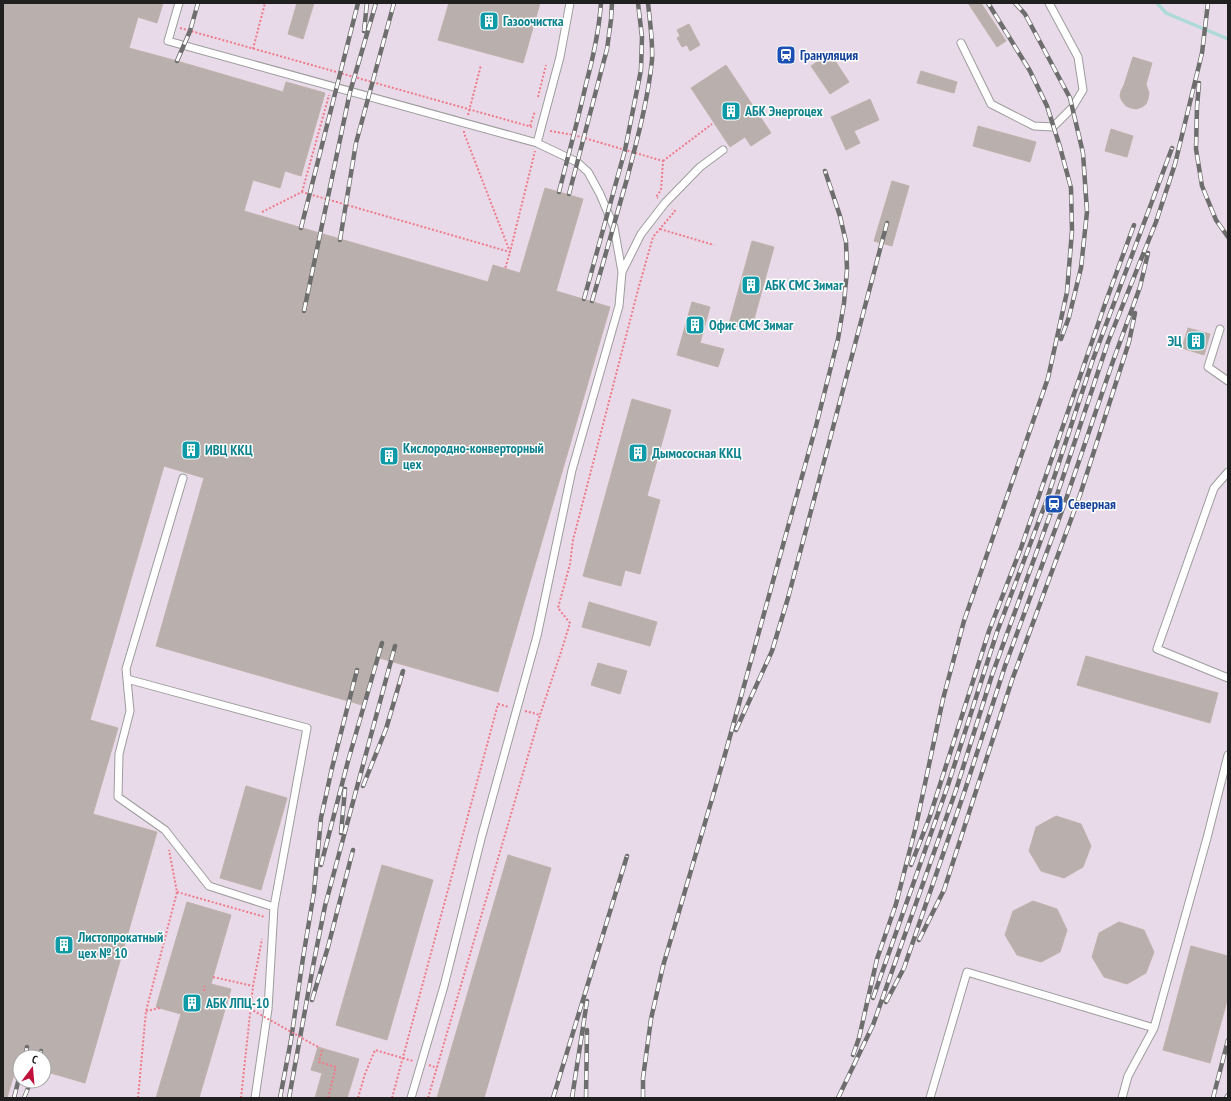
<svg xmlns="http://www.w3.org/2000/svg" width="1231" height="1101" viewBox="0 0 1231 1101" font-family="'PT Sans Narrow',sans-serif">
  <rect width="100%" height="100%" fill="#f0ebe8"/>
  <path fill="#e8dae8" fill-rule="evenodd" d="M3,3H1228V1098H3ZM20,1057H44V1081H20Z"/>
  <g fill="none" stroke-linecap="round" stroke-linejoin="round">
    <path stroke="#acdad9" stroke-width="3.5" d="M1157,3L1166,13L1228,39"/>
  </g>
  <path fill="#b9b0ad" stroke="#c1b0ab" d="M3,3H163L157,23L138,17L129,48L177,61L283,92L286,82L325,93L301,176L285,171L280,188L253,180L244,211L488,282L493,265L520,273L545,188L583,199L556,291L610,307L498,692L376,657L362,705L156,646L204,478L164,466L90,720L118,728L93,814L157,832L85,1083L44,1071V1057H20V1064H17L7,1098H3Z
    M297,3H314L303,39L288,34Z
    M449,3H540L523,63L438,40Z
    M968,3H981L1006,41L997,47Z
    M689,24L700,45L690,51L687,45L682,47L677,38L680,36L677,30Z
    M830,53L849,82L830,94L811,66Z
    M1133,57L1152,63L1146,84L1149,93L1148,99L1146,104L1142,107L1136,109L1131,108L1126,106L1122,101L1120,96L1121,91L1124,85Z
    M726,65L771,133L751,146L745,137L730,147L691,88Z
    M921,71L957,82L954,93L917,83Z
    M870,99L879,120L854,131L860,143L846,150L831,117Z
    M978,126L1036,142L1030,162L973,146Z
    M1111,129L1133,136L1127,157L1105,151Z
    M892,181L909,186L892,246L874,241Z
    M752,241L774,247L751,330L729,324Z
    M692,302L710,307L700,343L724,349L718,367L677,355Z
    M1188,328L1210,334L1204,355L1182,348Z
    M632,399L671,410L647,496L660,500L640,574L625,570L621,586L583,576Z
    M589,602L657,622L650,646L582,627Z
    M1086,656L1218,693L1210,723L1077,685Z
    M598,663L627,671L620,694L591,685Z
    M246,786L287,798L261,890L220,878Z
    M1056,816L1081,824L1091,846L1083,867L1064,878L1041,871L1029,851L1036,827Z
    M508,855L551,868L484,1098H437Z
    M382,865L433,880L387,1040L336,1025Z
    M1033,901L1057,909L1067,930L1060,952L1041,962L1017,955L1005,935L1013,911Z
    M187,902L231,915L211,984L231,989L199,1098H156L181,1014L156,1007Z
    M1119,922L1144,930L1154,952L1146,973L1127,984L1104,977L1092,957L1099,933Z
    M1191,946L1228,956V997L1210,1063L1163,1050Z
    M318,1047L359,1059L347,1098H315L322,1073L311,1070Z"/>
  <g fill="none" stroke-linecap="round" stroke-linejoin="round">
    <defs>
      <path id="lane" d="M179,3L168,41L537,143L560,57L570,3
        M961,43L991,104L1034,126L1053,127L1072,108L1083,90L1078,57L1049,3
        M622,272L641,234L665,203L700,167L723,150
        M1220,329L1208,367L1228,381
        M1228,472L1214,488L1157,649L1228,678
        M183,478L126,669L130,711L119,754L118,797L165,830L209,886L274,907L268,1009L255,1098
        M127,679L307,728L274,907
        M1154,1028L1207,838L1228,755
        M411,1098L444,986L482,835L537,636L572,470L619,306L622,272L614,227L600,194L588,172L577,162L537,143
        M930,1098L967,972L1154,1028L1128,1076L1122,1098"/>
    </defs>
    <use href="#lane" stroke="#9d9d9d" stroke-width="9"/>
    <path stroke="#ef7a8a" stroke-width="2" stroke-dasharray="2 2" stroke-linecap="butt" d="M180,28L532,127
      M253,49L265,3
      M538,97L546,65
      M468,115L481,65
      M530,126L535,111
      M464,131V133L510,252L505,269
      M550,131L574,135L663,161L661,190L656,197L658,198
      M663,161L712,124
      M302,192L329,95
      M262,212L302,192L510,252L535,151
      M660,229L714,245
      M525,711L540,715L561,652L570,623L558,608L570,564L573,540L638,290L653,237L675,211L672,209
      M177,892L265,917
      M213,977L253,986
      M204,991L205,986
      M146,1011L160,1008
      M322,1050L319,1062L336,1067L328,1098
      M429,1065L437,1068
      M138,1098L146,1011L177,892L169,850
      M241,1098L253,986L262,939
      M358,1098L365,1074L375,1050L413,1061
      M392,1098L498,704L509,707
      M428,1098L540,715"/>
    <use href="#lane" stroke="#fff" stroke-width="7"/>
    <defs>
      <path id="rail" d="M1015,3L1025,14L1070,98L1083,153L1087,212L1081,268L1069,317L1061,339
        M364,31L367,3
        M177,61L190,31L198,3
        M1199,83L1197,107L1196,149L1202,186L1216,220L1228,237
        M559,192C568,156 578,120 586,84C593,58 599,31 601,3
        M569,194L607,49L611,20L612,3
        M301,228L358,3
        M340,240L356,143L394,3
        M584,299L625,150L641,70L642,37L638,3
        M592,301C604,261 615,220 627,179C637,140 648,100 652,60C653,42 650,22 648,3
        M304,311L350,92L376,3
        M736,730L772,651L788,598L887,223
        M363,786L386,729L403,671
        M341,833L345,789
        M321,865L348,761L382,643
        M911,865L930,816L989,631L1021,548L1105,304L1134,225
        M919,940L944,890L1012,680L1080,495L1129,342L1135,313
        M873,998L948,785L997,632L1046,502L1092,362L1172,148
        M312,1000L328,947L353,850
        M886,1002L904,968L965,790L1005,666L1063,508L1112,364L1140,287L1148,253
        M853,1055L859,1038L877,959L896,904L916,826L943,699L964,621L1048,378L1067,292L1072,231L1071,188L1060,147L1047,106L1030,71L988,3
        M25,1057L27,1047
        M39,1057L41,1051
        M14,1098L20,1074
        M24,1098L31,1081
        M280,1098L291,1040L303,958L314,892L321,818L332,768L357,670
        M289,1098L314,961L325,906L395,646
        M553,1098L627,856
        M572,1098L587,1001
        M586,1098L587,1030
        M643,1098V1078L651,1019L663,966L724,758L816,426L838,339L844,303L847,270L846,242L840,216L825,171
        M838,1098L873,1025L956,790L992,675L1054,504L1108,342L1156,222L1175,164L1202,53L1208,3
        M1213,1098L1228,1040
        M1226,1098L1228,1095"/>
    </defs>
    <use href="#rail" stroke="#6e6e6e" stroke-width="4.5"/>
    <use href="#rail" stroke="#fff" stroke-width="3" stroke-dasharray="9" stroke-linecap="butt"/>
    <path stroke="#ef7a8a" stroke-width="2" stroke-dasharray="2 2" stroke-linecap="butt" d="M229,997L318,1047"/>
  </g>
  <defs>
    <symbol id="building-square" viewBox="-11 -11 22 22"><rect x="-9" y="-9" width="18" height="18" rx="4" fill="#0f9aa8" stroke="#fff"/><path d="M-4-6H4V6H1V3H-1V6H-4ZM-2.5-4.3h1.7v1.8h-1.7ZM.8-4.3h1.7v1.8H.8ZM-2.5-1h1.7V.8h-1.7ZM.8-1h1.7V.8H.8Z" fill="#fff"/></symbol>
    <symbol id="station-square" viewBox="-11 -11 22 22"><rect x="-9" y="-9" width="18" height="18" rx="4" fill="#1a4fb4" stroke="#fff"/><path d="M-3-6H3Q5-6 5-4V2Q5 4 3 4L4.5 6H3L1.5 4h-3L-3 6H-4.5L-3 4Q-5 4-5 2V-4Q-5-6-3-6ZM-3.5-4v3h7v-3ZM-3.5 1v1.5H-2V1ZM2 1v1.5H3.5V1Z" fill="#fff"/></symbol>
  </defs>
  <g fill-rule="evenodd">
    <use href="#building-square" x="478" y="10" width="22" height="22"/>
    <use href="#station-square" x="775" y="44" width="22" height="22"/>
    <use href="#building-square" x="720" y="100" width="22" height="22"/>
    <use href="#building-square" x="740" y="274" width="22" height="22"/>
    <use href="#building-square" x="684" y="314" width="22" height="22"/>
    <use href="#building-square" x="1185" y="330" width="22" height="22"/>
    <use href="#building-square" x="180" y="439" width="22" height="22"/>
    <use href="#building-square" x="627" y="442" width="22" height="22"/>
    <use href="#building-square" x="378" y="445" width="22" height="22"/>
    <use href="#station-square" x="1043" y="493" width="22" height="22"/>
    <use href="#building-square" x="53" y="934" width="22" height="22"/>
    <use href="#building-square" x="181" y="992" width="22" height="22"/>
  </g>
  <g text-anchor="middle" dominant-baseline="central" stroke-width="3" stroke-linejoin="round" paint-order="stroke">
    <g font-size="14" font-weight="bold" fill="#0d838f" stroke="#fff" text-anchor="start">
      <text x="503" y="21">Газоочистка</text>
      <text x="745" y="111">АБК Энергоцех</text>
      <text x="765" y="285">АБК СМС Зимаг</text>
      <text x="709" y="325">Офис СМС Зимаг</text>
      <text x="1182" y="341" text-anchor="end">ЭЦ</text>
      <text x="403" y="448">Кислородно-конверторный<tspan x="403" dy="16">цех</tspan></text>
      <text x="205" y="450">ИВЦ ККЦ</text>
      <text x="652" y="453">Дымососная ККЦ</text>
      <text x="78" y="937">Листопрокатный<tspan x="78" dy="16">цех № 10</tspan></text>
      <text x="206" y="1003">АБК ЛПЦ-10</text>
    </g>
    <g font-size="14" font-weight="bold" fill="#164399" stroke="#fff" text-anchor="start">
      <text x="800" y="55">Грануляция</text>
      <text x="1068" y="504">Северная</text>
    </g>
  </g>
  <rect width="1231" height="1101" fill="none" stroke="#202020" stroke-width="8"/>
  <g transform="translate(32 1069) rotate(16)"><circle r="19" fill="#ffffff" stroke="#a6a6a6"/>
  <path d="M0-3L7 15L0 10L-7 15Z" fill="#c0113b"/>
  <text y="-6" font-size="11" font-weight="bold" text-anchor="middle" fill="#202020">С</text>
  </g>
</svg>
